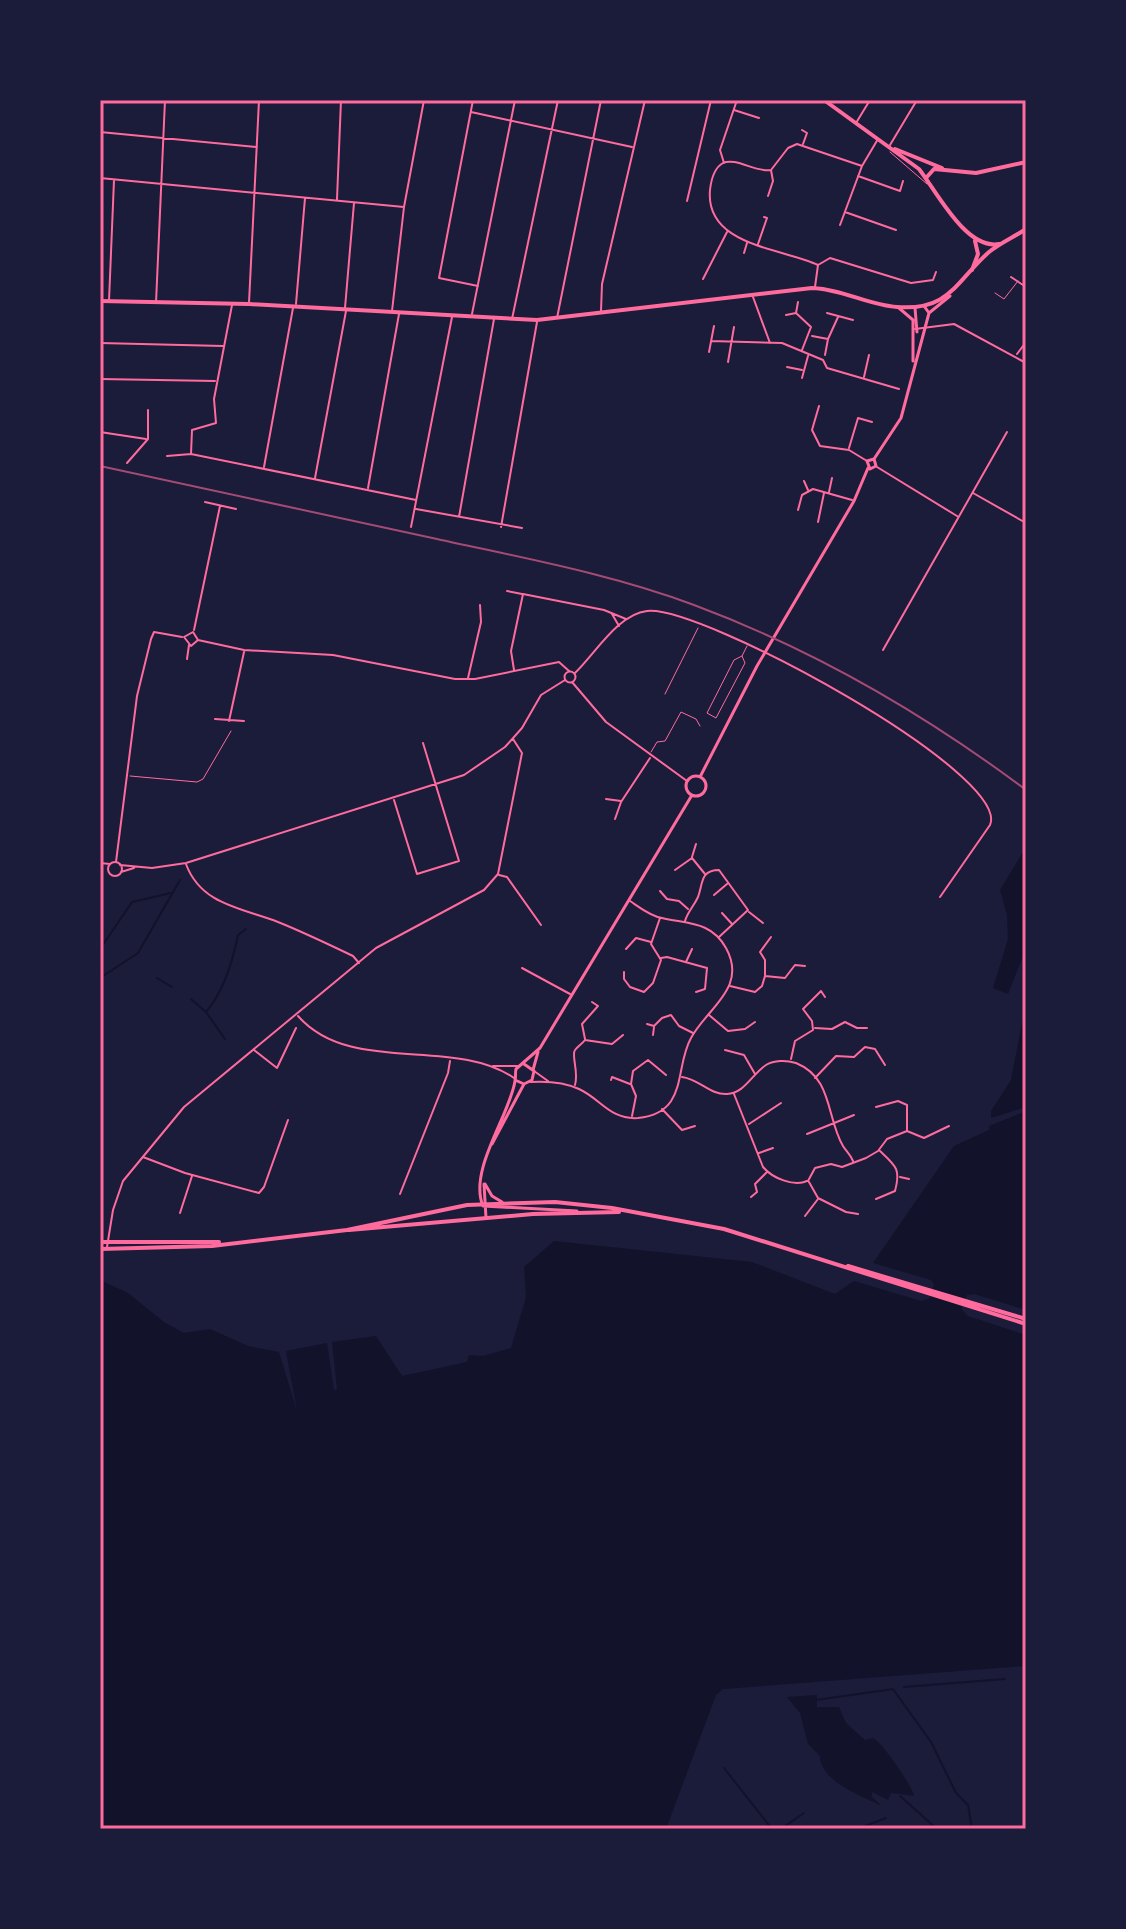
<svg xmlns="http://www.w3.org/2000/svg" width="1126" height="1929" viewBox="0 0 1126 1929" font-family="'Exo 2',sans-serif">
  <rect width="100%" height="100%" fill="#1b1b3a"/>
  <path fill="#12122b" d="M1026,847V948L1008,994L993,988L1008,939L1007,915L1000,890Z
    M1026,1003V1107L991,1118V1111L1011,1080Z
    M1026,1111V1310L974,1294L967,1295L961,1309L968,1316L1026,1335V1666L723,1689L716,1695L666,1829H100V1280L128,1293L164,1322L184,1333L210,1329L248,1346L279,1352L297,1411L286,1351L327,1343L334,1390L337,1389L332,1342L376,1336L402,1376L467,1362L469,1355L483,1356L511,1348L526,1297L524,1267L554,1241L752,1262L835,1294L854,1281L921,1301L930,1298L934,1285L931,1280L873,1263L954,1146L989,1130V1126Z
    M817,1695V1707H839L846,1723L865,1740L873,1738C881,1741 913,1787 914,1796L891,1793L888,1800L872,1792V1797L881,1805C859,1796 820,1780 820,1756L808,1744L800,1713L787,1697Z"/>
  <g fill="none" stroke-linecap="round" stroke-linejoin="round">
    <path stroke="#12122b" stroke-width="2" d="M100,949L132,902L171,893
      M100,978L138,953L180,880
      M157,978L172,987
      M191,999L206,1012
      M225,1039L206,1012C223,992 233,960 238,935L246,929
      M904,1687L1005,1679
      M816,1700L893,1689L931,1742L956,1793L968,1805L972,1829
      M724,1768L772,1829
      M900,1796L937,1829
      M860,1828L886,1818
      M781,1829L804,1813"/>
    <path stroke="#ff6b9d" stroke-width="1" d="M890,152L927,184
      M995,293L1004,299L1018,281
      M742,656L734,660L707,713L716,718L745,663L742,656L747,646
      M665,694L698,628
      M651,752L657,742L665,741L681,712L696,719L700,726
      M130,776L197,782L203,779L231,731"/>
    <path stroke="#ff6b9d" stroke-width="2" d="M242,100L257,101
      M473,100L439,278L478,286
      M734,110L759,118
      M471,112L632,147
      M856,123L870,100
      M802,130L807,133L803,144
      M100,132L257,147
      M890,145L917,100
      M724,163L720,150L737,100
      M858,176L900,191L903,181
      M100,178L404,207
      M768,196L773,181L771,170
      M337,199L341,100
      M687,201L711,100
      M845,212L896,230
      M840,225L862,166L878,139
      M758,244L767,218L764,217
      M744,253L747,243
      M818,265C782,248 705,246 710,190C711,181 714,168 723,163C736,157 756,173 771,170L788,148L797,144L862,166
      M1011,277L1026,287
      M703,279L727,232
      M815,287L818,265L830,258L911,283L933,280L936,272
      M753,297L770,343
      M109,301L114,180
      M156,303L165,100
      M249,303L259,100
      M296,304L305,198
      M345,308L354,203
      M392,311L404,207L424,100
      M601,311L602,284L645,100
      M796,313L811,327L802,350
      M827,313L853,320
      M472,314L515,100
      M786,315L796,313L798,302
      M557,318L601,100
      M512,319L558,100
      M915,329L954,324L1026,363
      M812,336L828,339L825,355
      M828,339L838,317
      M711,341L782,343L823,360L827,368L899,389
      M100,343L223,346
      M709,352L714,326
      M1017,354L1026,342
      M728,362L734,327
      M787,367L802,370
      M864,377L869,355
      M802,378L808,356
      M100,379L215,381
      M819,406L812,430L820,446L849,450L867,461
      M100,432L146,439
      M849,448L858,418L872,422
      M191,454L192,430L216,423L214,399L232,305
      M167,456L191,454L416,500
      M127,463L148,439V410
      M264,467L293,308
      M877,467L957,516
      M315,478L346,311
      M804,481L808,490
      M368,488L399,314
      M829,492L832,478
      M973,493L1026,523
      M205,502L236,509
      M416,509L522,528
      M798,510L802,495L813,489L852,500
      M459,517L494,319
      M818,522L824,493
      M411,527L452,317
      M501,527L537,322
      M507,591L522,594
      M612,614L619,626
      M194,630L220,506
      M198,640L193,632L184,637L191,646L198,640L244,650L333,655L455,679H475L559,662L569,671
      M883,650L1007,432
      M187,659L189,645
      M514,670L511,651L523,594L604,610L626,619
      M564.5 677a5.5 5.5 0 1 1 11 0a5.5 5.5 0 1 1-11 0Z
      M575,673C595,654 618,614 647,611C702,605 1012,774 990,825L940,897
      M468,678L481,622L480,605
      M572,682L606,722L687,781
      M215,719L244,721
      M229,721L244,652
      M606,799L621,801
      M394,800L417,874L459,861L423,743
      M615,819L621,802L650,758
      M692,857L696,844
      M116,862L137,696L151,639L154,632L182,637
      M108 869a7 7 0 1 1 14 0a7 7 0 1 1-14 0Z
      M100,863L110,864
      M186,864C201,905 242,908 278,922C303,932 328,944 353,956L359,963
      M120,865L152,868L186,863L464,775L505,747L522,728L541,695L565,680
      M675,870L692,858L705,874
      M121,872L134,868
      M499,875L507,877L541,925
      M660,891L667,899L679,901L688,909
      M714,895L727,884
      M749,912L763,923
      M722,913L732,924
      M685,921C688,911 694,906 698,897C703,884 700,870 719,870L748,910L719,937
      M626,949L636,938L651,942
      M661,958L667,957L707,968L705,989L696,992
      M686,962L692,949
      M522,968L570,994
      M624,972V979L630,987L644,992L653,983L661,960L651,944L660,918
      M765,975V960L760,952L771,937
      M730,986L755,992L762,986L765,976L785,978L795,965L805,966
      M709,1015L728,1031L745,1029L755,1022
      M298,1016C351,1076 453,1036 514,1078
      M647,1024L654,1026L662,1018L671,1015L679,1026L693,1033
      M815,1028L832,1029L845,1022L857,1028H867
      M653,1035L654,1027
      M585,1039L582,1024L598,1006L592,1002
      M254,1050L277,1068L296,1028
      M725,1050L744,1055L755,1074
      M791,1059L795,1041L813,1030L812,1021L803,1009L821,991L825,997
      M493,1066H518
      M534,1071L548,1081
      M682,1077C699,1079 710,1095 727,1094C745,1093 752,1074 766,1065C774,1060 786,1060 796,1063C833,1078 826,1117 843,1146C846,1151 850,1154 853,1161
      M815,1078L836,1056L854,1057L865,1047L875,1049L885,1065
      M611,1080L612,1077L630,1084
      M530,1082C546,1081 564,1082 579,1089C601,1099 610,1120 638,1118C689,1113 674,1068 691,1038C707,1008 748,988 726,948C711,921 687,924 662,918C650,916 639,907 630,901
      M575,1085C579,1072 571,1055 575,1050C578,1046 582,1044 585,1040L612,1044L623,1035
      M734,1094L763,1167C772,1178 794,1187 807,1181
      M662,1109L682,1130L695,1126
      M632,1116L636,1096L631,1084L633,1071L648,1060L666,1075
      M749,1124L781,1103
      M907,1131L924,1138L949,1126
      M807,1134L854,1115
      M759,1153L773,1148
      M143,1157L185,1173L259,1193L264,1187L288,1120
      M900,1177L909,1179
      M808,1181L815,1168L831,1164L842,1167L866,1158L878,1151L887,1139L907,1131V1105L898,1101L876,1107
      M809,1182L818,1198L846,1212L858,1214
      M400,1194L448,1073L450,1061
      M751,1197L757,1192L755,1184L767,1172
      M876,1199L895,1191C901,1169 896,1166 880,1151
      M180,1213L192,1176
      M805,1216L818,1199
      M107,1247L113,1210L123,1181L184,1107L376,948L484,890L498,874L522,753L513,739"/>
    <path stroke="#ff6b9d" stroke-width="3" d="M899,308L913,320V361
      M915,308L917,332
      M929,313L950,296
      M874,459L876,466L870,469L867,461L874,459L901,418L929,313L924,306
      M686 786a10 10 0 1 1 20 0a10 10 0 1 1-20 0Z
      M700,777L757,666L854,501L868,468
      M533,1070L538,1052
      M515,1080L524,1084L532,1080L534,1071L524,1064
      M492,1144L524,1084
      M484,1184L486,1218
      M485,1184L492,1196L502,1202
      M577,1211L483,1206C468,1170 510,1115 515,1081C516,1077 515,1073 516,1069L540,1048L692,795"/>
    <path stroke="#ff6b9d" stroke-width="4" d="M824,100L919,169C937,192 966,250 999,244
      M895,149L942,168
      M926,178L934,169L976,173L1026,162
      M972,270L978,254L975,241
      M100,301L249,304L537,320L812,288C842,289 868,305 897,307C950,311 956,281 989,252C1000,243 1014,237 1026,229
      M349,1230L533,1214L619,1212
      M100,1242H219
      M100,1249L212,1246L347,1230L467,1205L555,1202L612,1208L724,1229L1026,1324
      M848,1266L1026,1319"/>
    <path stroke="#a44b75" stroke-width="2" d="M100,466C212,490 324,515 437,539C523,558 611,574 694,605C812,649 926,715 1026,790"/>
  </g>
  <rect width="1126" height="1929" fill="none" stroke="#1b1b3a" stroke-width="204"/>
  <rect x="102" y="102" width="922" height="1725" fill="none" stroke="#ff6b9d" stroke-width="3"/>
</svg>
